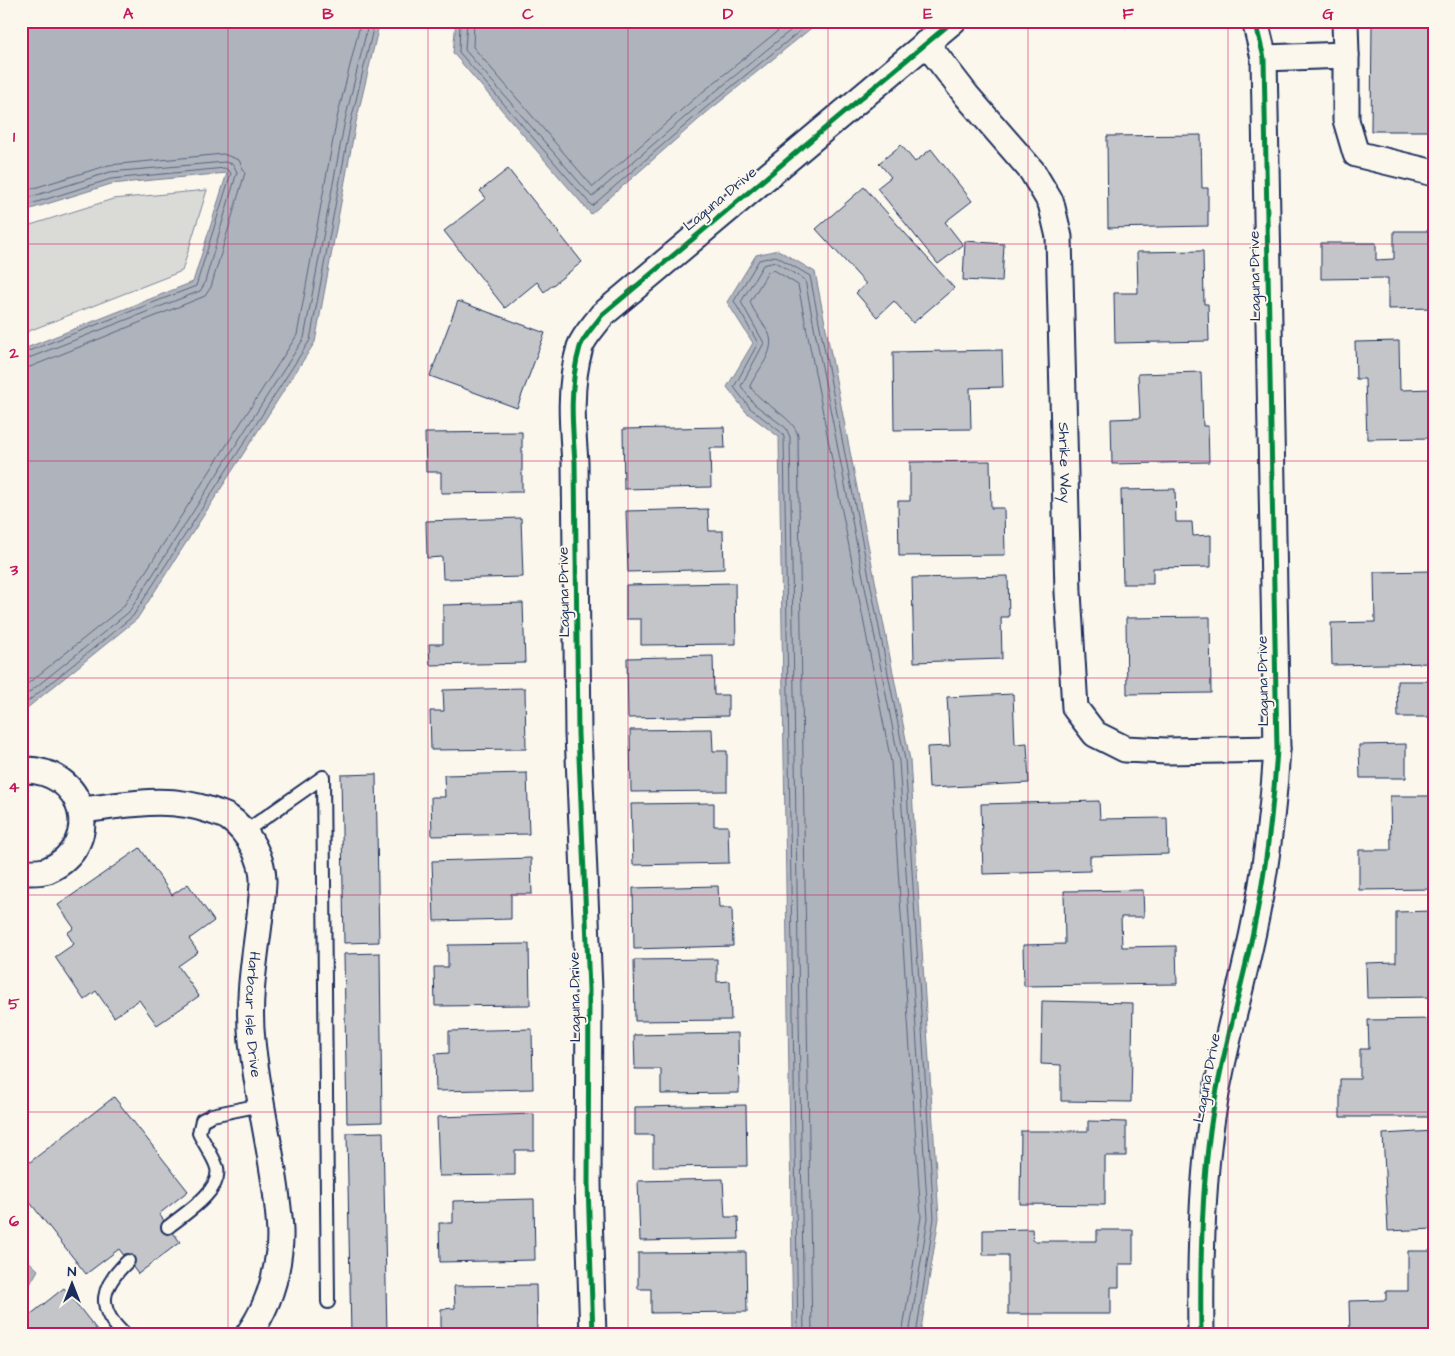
<svg xmlns="http://www.w3.org/2000/svg" width="1455" height="1356" viewBox="0 0 1455 1356" font-family="'Architects Daughter',sans-serif">
  <rect width="100%" height="100%" fill="#fbf7ec"/>
  <filter id="ink" filterUnits="userSpaceOnUse"><feTurbulence type="fractalNoise" baseFrequency=".02" numOctaves="2"/><feDisplacementMap in="SourceGraphic" scale="10" xChannelSelector="R" yChannelSelector="G"/><feConvolveMatrix kernelMatrix="1 2 1 2 8 2 1 2 1" color-interpolation-filters="sRGB"/></filter>
  <g filter="url(#ink)">
    <path fill="#dadad7" stroke="#7a849a" d="M207,190L182,271L21,334V228L113,199Z"/>
    <path fill="#afb3bb" stroke="#747e96" d="M21,21H380L356,122L315,342L137,619L21,713V350L193,282L227,173L111,184L21,212Z
      M456,21H820L706,113L591,214L453,53Z
      M778,250L815,272L910,760L939,1218L920,1335H793L779,437L746,412L727,387L753,343L727,302L756,255Z
      M21,1254L38,1270L21,1300Z"/>
    <g fill="none" stroke-linecap="round" stroke-linejoin="round">
      <path stroke="#566483" stroke-width="1" d="M460,21L459,52L592,206L703,110L812,21
        M467,21L465,50L592,197L699,105L802,21
        M474,21L473,47L593,187L694,99L790,21
        M21,192L109,165L223,154L239,160L245,173L211,287L205,296L30,367L21,368
        M21,200L110,172L225,162L233,164L237,172L204,285L200,291L21,361
        M21,207L111,179L225,168L231,173L196,286L21,354
        M21,689L123,607L297,335L337,118L361,21
        M21,699L129,612L304,338L345,120L369,21
        M21,707L133,616L310,340L351,121L375,21
        M798,1335L784,437L782,433L750,408L734,387L758,343L734,301L759,260L776,256L810,276L905,760L934,1218L916,1335
        M804,1335L790,437L786,428L754,404L741,386L764,343L741,302L763,265L775,262L805,280L899,761L928,1218L909,1335
        M812,1335L798,436C794,416 761,405 750,386C757,370 778,350 768,332C762,322 754,312 750,302L768,272L774,270L798,285L891,762L921,1217L902,1335"/>
    </g>
    <path fill="#c3c5c9" stroke="#1b2f5e" d="M1372,21H1434V142L1432,131H1371Z
      M1201,135L1202,188H1208V226L1108,228L1107,136Z
      M901,145L915,162L931,149L972,201L945,222L963,245L938,264L877,188L891,177L879,163Z
      M508,169L582,262L544,292L537,282L505,308L444,231L486,198L480,191Z
      M864,187L954,288L913,323L894,301L877,317L856,293L866,284L816,229Z
      M1394,231H1434V308L1388,309V278L1321,279V243H1376V260L1394,259Z
      M965,241L1004,244L1002,282L963,280Z
      M1203,251L1204,304H1208L1209,341L1115,343L1114,293H1138L1137,252Z
      M458,301L545,333L517,408L430,376Z
      M1399,341L1400,390L1434,389V438L1367,439L1365,379H1356L1355,342Z
      M1002,350L1003,387L970,388L971,429L894,430L893,352Z
      M1201,372L1203,426H1208L1209,462L1112,464L1111,419L1140,418L1138,374Z
      M724,427L725,448H710L711,487L624,489L623,429Z
      M522,432V492L441,493V472H426L425,433Z
      M990,461L991,508H1004L1005,555L899,556L898,501H910V462Z
      M1175,489L1176,522H1192L1193,536L1211,535V567L1153,568V584H1123L1121,490Z
      M708,509L709,531H723L724,569L628,572L626,511Z
      M521,518L523,577L443,579L442,557L427,558L426,521Z
      M1434,571V663L1332,665L1331,623L1375,622L1374,572Z
      M1008,576L1009,617H1001L1002,659L914,662L912,578Z
      M735,583L736,644L641,645V619H626V585Z
      M523,603L525,663L430,665L429,644H443V605Z
      M1210,617L1211,693L1127,694L1126,618Z
      M713,656L714,695H728V716L628,718L627,658Z
      M1397,681H1434V726V717H1398Z
      M525,688L526,749L431,750L430,711H444L443,690Z
      M1013,694L1015,744L1027,743L1029,783L929,788L927,747L950,746L947,697Z
      M712,729L713,751H727V791L631,792L630,730Z
      M1406,744V778H1360L1359,745Z
      M527,773L529,834L432,836L431,797H445L444,775Z
      M376,774L379,942L344,943L341,775Z
      M1390,796H1434V889L1359,890V850H1391Z
      M1099,801L1100,819L1167,818L1168,854L1090,856V871L983,874L981,804Z
      M714,803V826H728L729,863L633,865L631,804Z
      M140,848L172,895L188,884L214,921L189,939L198,952L178,966L199,996L157,1025L139,1000L114,1017L96,991L84,1000L55,957L74,944L67,933L74,928L58,905Z
      M531,858L532,894H511V919L434,921L432,861Z
      M718,886L719,908H732L733,946L634,949L633,888Z
      M1143,890L1144,917H1121L1122,947L1176,946L1177,984L1024,986L1023,945L1065,944L1064,891Z
      M1434,911V997L1367,998L1366,963L1396,962V912Z
      M529,944L530,1005L435,1006L434,967H448V945Z
      M380,953L382,1122L347,1123L344,954Z
      M717,959V982L730,981L731,1020L635,1021L634,960Z
      M1042,1001L1133,1003L1131,1102L1061,1101V1065L1041,1064Z
      M1434,1019V1117H1340V1079H1360V1049H1369L1368,1020Z
      M532,1029L533,1089L436,1091L435,1054L449,1053V1031Z
      M738,1033L739,1093L661,1094V1069H635L634,1035Z
      M114,1097L188,1191L159,1214L180,1242L138,1274L119,1249L86,1274L21,1191V1169Z
      M746,1105L747,1166L653,1167V1135H635V1107Z
      M534,1114V1150H515V1175L439,1176L437,1117Z
      M1088,1121L1126,1122V1156H1105V1205L1020,1204L1021,1131H1088Z
      M1434,1131V1229L1388,1231L1383,1134Z
      M383,1132L387,1335H351L347,1133Z
      M723,1179L725,1217H738L739,1239L640,1241L638,1181Z
      M534,1199L535,1260L440,1262L439,1223H453V1201Z
      M1032,1229L1033,1241H1097V1230H1133V1264H1119V1287H1111V1314H1008V1255H983V1230Z
      M1408,1251H1434V1335H1350L1349,1301L1386,1300V1291H1408Z
      M746,1252L747,1312L651,1313V1289H638V1253Z
      M536,1285L537,1335H441V1309L455,1308L454,1286Z
      M64,1288L101,1335H21V1322Z"/>
    <g fill="none" stroke-linecap="round" stroke-linejoin="round">
      <defs>
        <path id="service" d="M243,833L323,777L328,1302
          M168,1227C184,1214 222,1191 217,1168C214,1157 204,1144 199,1133L202,1120L212,1115L261,1105
          M125,1335C94,1307 102,1286 128,1261"/>
        <g id="minor">
          <path d="M1345,21L1346,55"/>
          <path id="s1" d="M926,43L967,96L1032,171L1051,203L1059,237L1068,592L1075,708L1095,734L1125,749L1166,751L1277,749"/>
          <path d="M1264,58L1346,55V120L1356,154L1434,173"/>
          <path d="M21,770C86,767 105,845 48,870C40,873 29,872 21,872"/>
          <path id="s2" d="M81,810C127,805 167,795 212,811C217,813 225,815 229,818C248,831 264,860 263,883C260,936 246,988 252,1041C257,1091 269,1140 276,1191C278,1210 282,1231 279,1251C276,1281 266,1310 248,1335"/>
          <path d="M593,1335L588,1184L589,989L578,734L575,462C572,424 569,384 580,347C584,336 595,325 602,315L953,21"/>
          <path d="M1201,1335C1200,1267 1201,1199 1210,1131C1219,1064 1239,999 1253,932C1266,871 1273,811 1277,749L1264,58L1255,21"/>
        </g>
      </defs>
      <use href="#service" stroke="#1b2f5e" stroke-width="16"/>
      <use href="#minor" stroke="#1b2f5e" stroke-width="29"/>
      <use href="#service" stroke="#fbf7ec" stroke-width="12"/>
      <use href="#minor" stroke="#fbf7ec" stroke-width="25"/>
      <defs>
        <path id="cycleway" d="M593,1335L588,1184L589,989L578,734L575,462C572,424 569,384 580,347C584,336 595,325 602,315L953,21
          M1201,1335C1200,1267 1201,1199 1210,1131C1219,1064 1239,999 1253,932C1266,871 1273,811 1277,749L1264,58L1255,21"/>
      </defs>
      <use href="#cycleway" stroke="#fbf7ec" stroke-width="8"/>
      <use href="#cycleway" stroke="#00873e" stroke-width="5"/>
    </g>
  </g>
  <path fill="none" stroke="#c2185b" stroke-width="1" stroke-opacity="0.55" d="M228,21V1335M428,21V1335M628,21V1335M828,21V1335M1028,21V1335M1228,21V1335M21,244H1434M21,461H1434M21,678H1434M21,895H1434M21,1112H1434"/>
  <g text-anchor="middle" dominant-baseline="central" stroke-width="4" stroke-linejoin="round" paint-order="stroke">
    <g font-size="15" fill="#1b2f5e" stroke="#fbf7ec">
      <text transform="translate(720 199) rotate(-40)">Laguna Drive</text>
      <text transform="translate(1255 276) rotate(-91)">Laguna Drive</text>
      <text stroke="none"><textPath href="#s1" startOffset="464">Shrike Way</textPath></text>
      <text transform="translate(564 592) rotate(-91)">Laguna Drive</text>
      <text transform="translate(1263 681) rotate(-91)">Laguna Drive</text>
      <text transform="translate(575 997) rotate(-91)">Laguna Drive</text>
      <text stroke="none"><textPath href="#s2" startOffset="359">Harbour Isle Drive</textPath></text>
      <text transform="translate(1207 1078) rotate(-79)">Laguna Drive</text>
    </g>
  </g>
  <rect width="1455" height="1356" fill="none" stroke="#fbf7ec" stroke-width="55"/>
  <g transform="translate(72 1284)" stroke="#fbf7ec" stroke-width="4" paint-order="stroke">
  <path d="M0-4L9 19L0 12L-9 19Z" fill="#1b2f5e"/>
  <text y="-8" font-size="14" font-weight="bold" text-anchor="middle" fill="#1b2f5e">N</text>
  </g>
  <rect x="28" y="28" width="1400" height="1300" fill="none" stroke="#c2185b" stroke-width="2"/>
  <g font-size="16" text-anchor="middle" font-weight="bold" fill="#c2185b">
    <text x="128" y="19">A</text>
    <text x="328" y="19">B</text>
    <text x="528" y="19">C</text>
    <text x="728" y="19">D</text>
    <text x="928" y="19">E</text>
    <text x="1128" y="19">F</text>
    <text x="1328" y="19">G</text>
    <text x="14" y="142">1</text>
    <text x="14" y="358">2</text>
    <text x="14" y="575">3</text>
    <text x="14" y="792">4</text>
    <text x="14" y="1009">5</text>
    <text x="14" y="1226">6</text>
  </g>
</svg>
